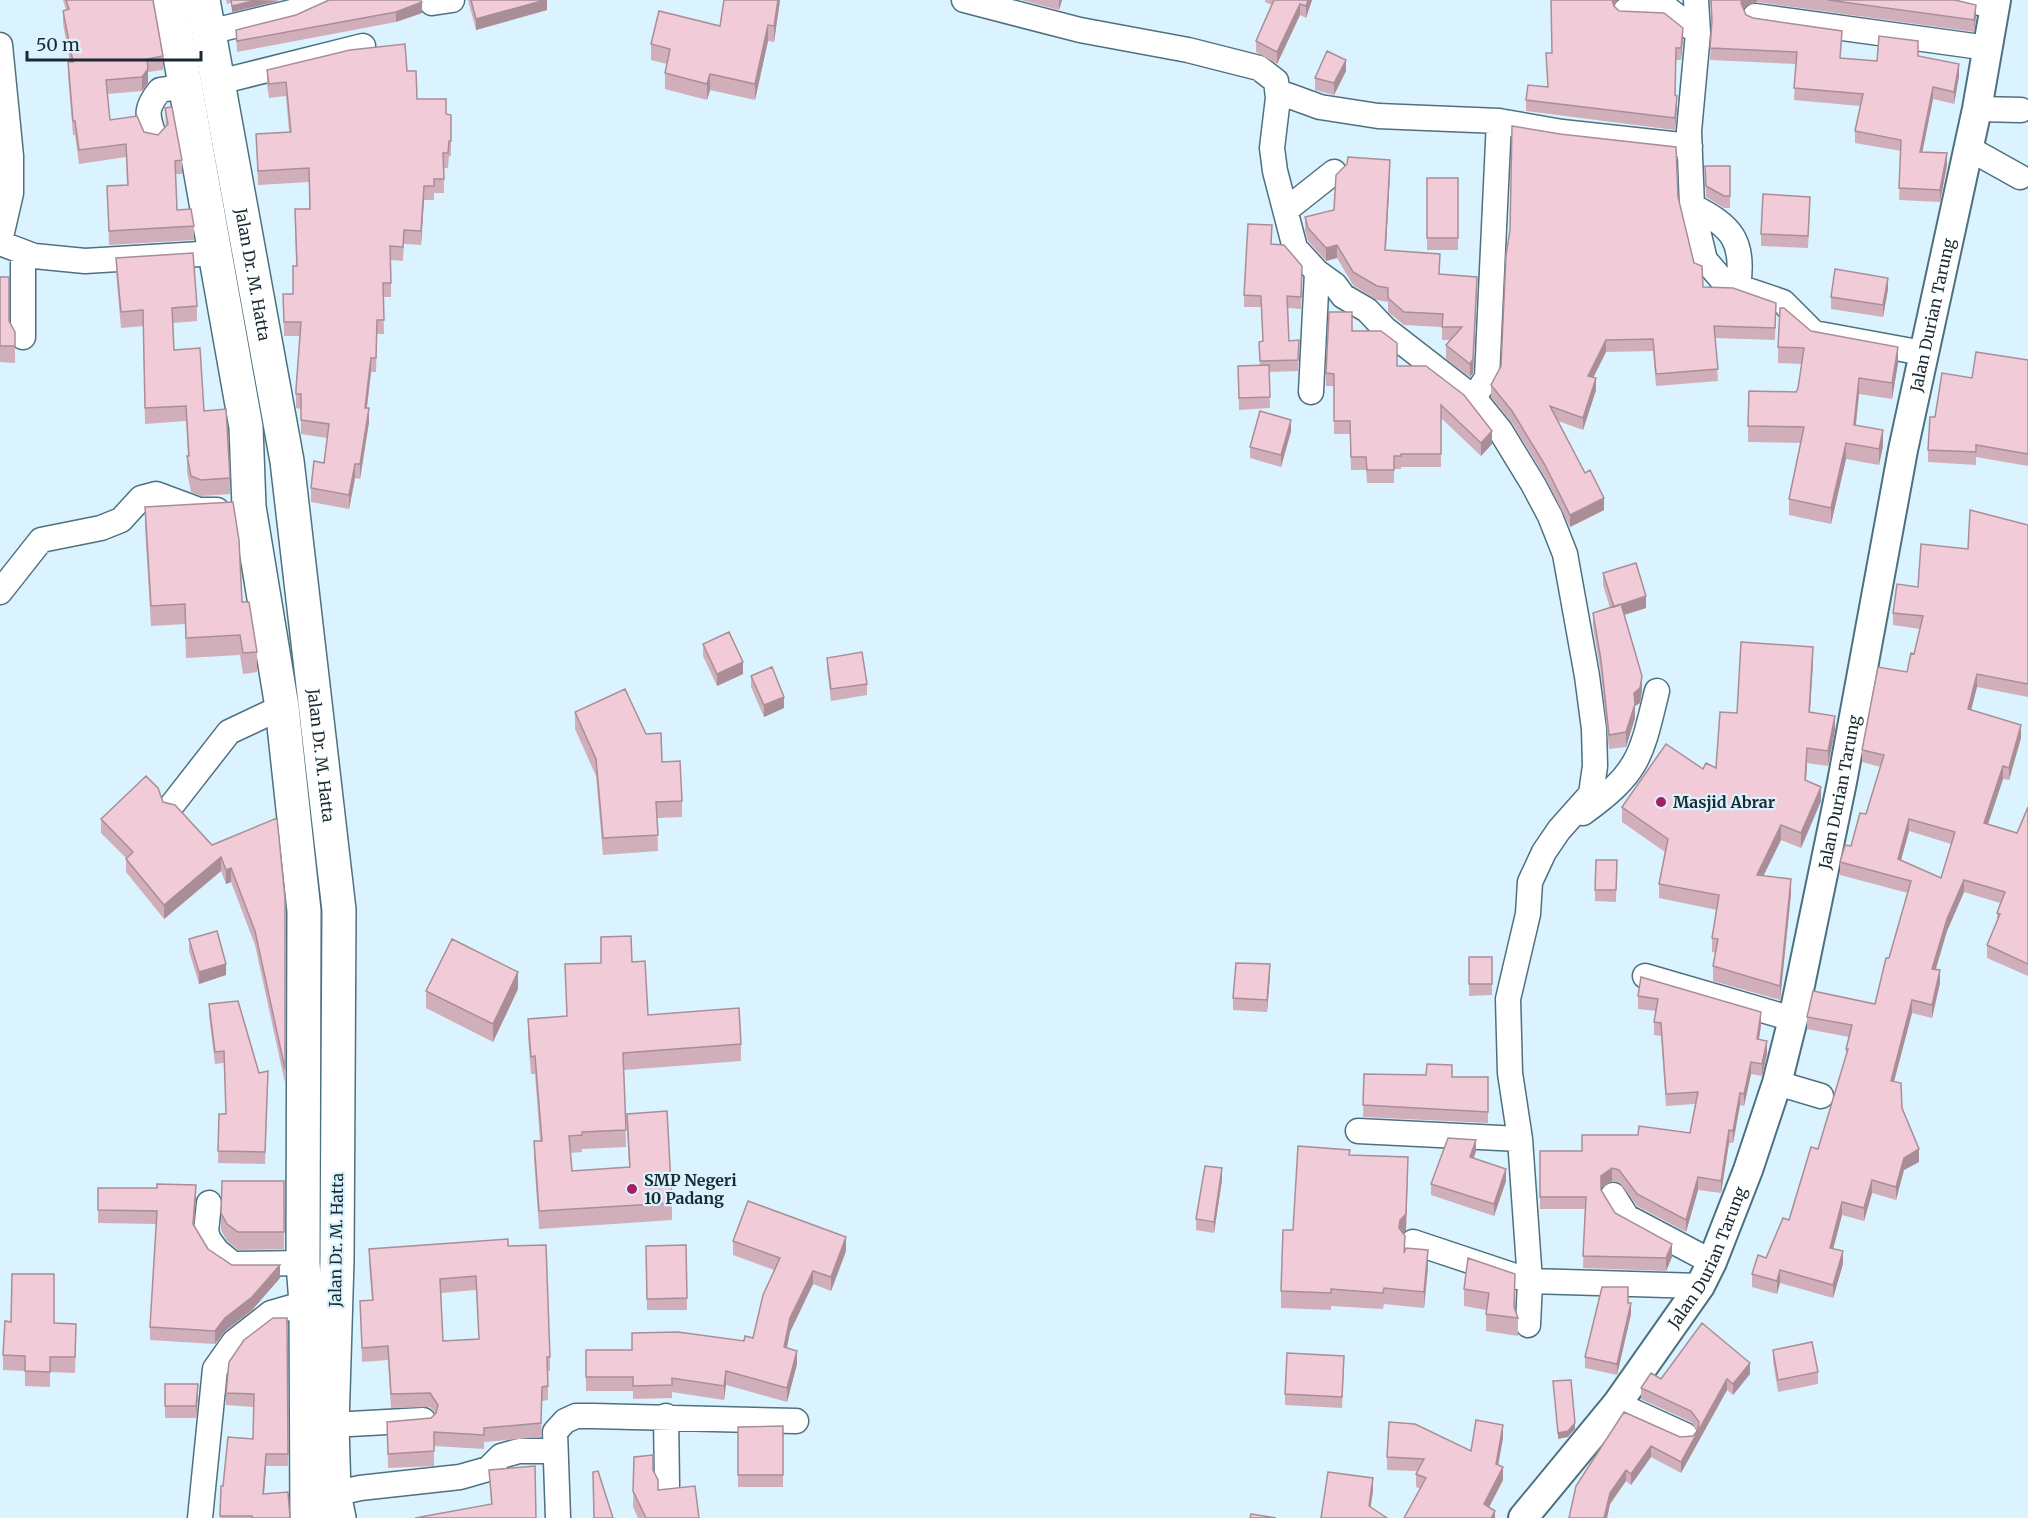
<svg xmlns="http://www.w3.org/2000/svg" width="2028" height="1518" viewBox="0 0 2028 1518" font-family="Merriweather,serif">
  <rect width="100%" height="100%" fill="#dbf3fe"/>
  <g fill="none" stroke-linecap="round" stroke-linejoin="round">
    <defs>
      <path id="minor" d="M429,0L432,3L452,0
        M964,0L1080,30L1188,50L1259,68L1276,81L1278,98L1272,148L1275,171L1295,248L1317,272L1335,285L1343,296L1367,310L1385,329L1474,398L1500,430L1533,484L1550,516L1565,554L1587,676L1594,729L1595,766L1591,794L1559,830L1544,852L1530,882L1528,914L1508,999L1510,1073L1520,1139L1530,1281L1528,1325
        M1696,0L1698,33L1689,131L1692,206L1705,260L1724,282L1783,302L1814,333L1923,353
        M1964,0L1995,6
        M1626,10H1669L1698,33
        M1755,16L1988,48
        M209,32L292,12L322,0
        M0,45L11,156V193L0,241
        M219,82L363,46
        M1278,98L1287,95L1320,107L1378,116L1499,121L1562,132L1690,146
        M1977,109L2021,110
        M154,135C146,114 146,107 160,90L187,86
        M1968,148L2020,177
        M1692,206C1732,226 1745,241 1738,287
        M1286,210L1334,172
        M0,243L34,256L85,261L217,253
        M23,252V337
        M1311,392L1317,272
        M1474,398L1487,377L1499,121
        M0,592L41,540L101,528L121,520L141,498L156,494L199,510H217
        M172,805L229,732L282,707
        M1583,813C1640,772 1641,756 1657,691
        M1645,976L1793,1019
        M1777,1083L1821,1096
        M1358,1131L1520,1139
        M1613,1195L1627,1217L1712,1262
        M209,1203L206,1232L209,1240L217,1251L233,1264L303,1263
        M1413,1242L1530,1281L1700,1286
        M1617,1404L1685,1435
        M666,1416L667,1485
        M332,1425L423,1420
        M334,1494L360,1488L460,1477L488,1469L501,1456L519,1451H555
        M200,1518L215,1369L234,1342L271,1313L306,1303
        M558,1518L555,1432L565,1421L576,1416H593L796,1421"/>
      <g id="tertiary">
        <path id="s1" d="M1523,1518L1617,1404L1700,1286L1712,1262L1748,1170L1777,1083L1793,1019L1842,782L1903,450L1977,109L1996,0"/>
      </g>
      <g id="secondary">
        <path d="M170,0L246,427L249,507L282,707L304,911L303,1263L306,1303L307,1518"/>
        <path id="s2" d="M203,0L287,461L339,910L337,1260L332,1425L334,1494L339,1518"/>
      </g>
    </defs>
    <use href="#minor" stroke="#4d7181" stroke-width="27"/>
    <use href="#tertiary" stroke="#4d7181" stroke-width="32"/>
    <use href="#secondary" stroke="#4d7181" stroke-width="36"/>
    <use href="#minor" stroke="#fff" stroke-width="24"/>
    <use href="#tertiary" stroke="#fff" stroke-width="28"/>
    <use href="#secondary" stroke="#fff" stroke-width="33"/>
  </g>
  <path fill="#d0afba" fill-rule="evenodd" d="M63,0H153L163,56V70L148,72V83L142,91L107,94L110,120L144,132L158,135L166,127L165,108L182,160V174H176L177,210L194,226V240L109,245L107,186L127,185L126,157L79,164L75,135H73L68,76V62H70L63,24V11L66,10Z
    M226,0H278V1L232,12L231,3L227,4Z
    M329,0L422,13L396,22L237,52L236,30L296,15Z
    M468,0H547V10L476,30Z
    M724,0H780L774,42L768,41L755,100L710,90L707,100L665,89V73L667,64L651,60V44L720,26Z
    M1021,0H1062L1059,10Z
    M1265,0H1312L1306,18L1300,15L1277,64L1256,52V41L1272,5L1265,2Z
    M1551,0H1617L1614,6L1619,11L1683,39L1681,60H1676L1675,95L1677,107L1675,130L1526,111V100L1548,87L1546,53H1552Z
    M1710,0H1955L1976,17L1974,32L1757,2L1744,7L1743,9L1746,15L1753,18L1842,42L1840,58L1877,61L1918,56L1959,76L1954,104L1933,99L1922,152L1947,165L1940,202L1899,200L1901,151L1855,143V131L1860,106L1794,100L1796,64L1710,60L1712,25Z
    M267,70L407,71L417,99L446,114L451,115V156H449L448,168H444V193H434V200H424L421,245L404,244L403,261L391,260V297H383L384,334H377L376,372H371L367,408L369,422L360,479L355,478L349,509L311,502V488L324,463L327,438L301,434V409L296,408V389L300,336H284L283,294H293L296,266L295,209H309V182L258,185L256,134L289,132L286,96L269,98L267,85Z
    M1346,71L1334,95L1315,90V78Z
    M1705,166H1730V208H1724L1706,197Z
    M1390,173L1386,250L1477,290L1473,373L1470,377L1446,359V345L1451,340H1442V327L1404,325L1388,312V302L1377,300L1353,285L1337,258L1326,261L1308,241L1305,231V217L1334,210Z
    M1427,178H1458V250H1427Z
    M1678,197L1694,263L1703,287L1776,303L1775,340L1715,338L1718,381L1656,386L1653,351L1606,352L1593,378L1596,390L1583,430L1558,421L1604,510L1570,527L1545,477L1512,423L1491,397V385Z
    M1810,208L1808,248L1761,246V234Z
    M1271,244L1302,277L1301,309L1288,308L1289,341L1299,352L1298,371L1269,372L1270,408L1239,410L1238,378L1260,365L1259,342L1263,341L1261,307H1244V295Z
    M116,258L197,306V321L173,323L174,350L204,411L230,478V494L201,496L191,492L187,472V456H188L186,421L145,424L143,326L121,328L116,273Z
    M0,277L9,321L15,332V363L0,362Z
    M1888,289L1883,317L1831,309V297Z
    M1352,331L1397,366L1492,444L1481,456L1441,418V467H1401V469H1394V483H1367L1366,470H1351L1350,434H1334V386H1326V373Z
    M1811,331L1898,363L1892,399L1859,394L1856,425L1883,446L1879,465L1846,459L1831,524L1789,515V499L1801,443L1748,442V426L1796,392L1798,388L1802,364L1778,363V347Z
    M2028,360V466L1976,457V465L1928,462V450L1935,417L1972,378Z
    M1291,431L1281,467L1250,458V447Z
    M145,507L242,602L257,652V672L243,674L240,655L186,658L185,624L151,626L145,528Z
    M2028,525V697L1977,687L1971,710L2021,738L2009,780L2003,779L1988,824L2017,833L2028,807V976L1987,958V945L1997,921V913L2000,903L1964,892L1947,931L1936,969L1940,983L1932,1018L1912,1013L1894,1081L1919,1162L1904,1170L1896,1200L1872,1193L1864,1221L1842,1215L1833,1249L1843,1264L1833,1298L1780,1283L1777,1294L1752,1287V1274L1766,1258L1789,1220L1818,1149L1846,1057V1049L1849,1037L1807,1029V1017L1875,1004L1908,893L1840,875V862L1851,846L1866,814L1880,767L1862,762V750L1907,672L1914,654L1920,629L1893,625V613L1918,587L1968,549ZM1909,831L1951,844L1941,878L1901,860Z
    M1603,573L1646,608L1624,615L1642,691L1640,703L1635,706V718L1626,747L1609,749L1601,674L1593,627V613L1610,608L1603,585Z
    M703,644L743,674L717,686L703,656Z
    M827,658L867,684V695L831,701L827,669Z
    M1813,662L1810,712L1835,730L1828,766L1807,763L1806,781L1821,801L1801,848L1781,840L1763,876L1791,894L1780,1000L1713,981V966L1716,953L1712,952V938L1717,910L1659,898V884L1665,852L1622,822V807L1703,769L1716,768L1737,713Z
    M751,676L784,708L764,717L751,687Z
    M575,712L646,734L662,762L682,801V817L657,818L658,851L603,855L596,776L575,729Z
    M163,802L212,845L285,898V1083L255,945L231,882L226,884L221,871L164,919L126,872V858L101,833V819Z
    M1617,860L1616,902L1595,901V890Z
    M601,937L632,962L648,1015L741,1044V1061L624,1070L626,1147L582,1149V1152L570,1153L572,1171L629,1167L627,1131V1114L672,1203V1220L539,1229L534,1159V1141H540L535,1074H531L528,1037V1019L567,1016L565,964L601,963Z
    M189,939L226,975L199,984L189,951Z
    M1469,957H1492V995L1469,996Z
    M1270,976L1267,1012L1233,1010V998Z
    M1641,977L1761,1025L1759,1039L1767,1053L1762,1076L1751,1074L1744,1106L1740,1105L1733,1143H1729L1721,1193L1698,1190L1686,1232L1637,1206L1619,1182L1612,1181L1601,1188V1190L1615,1213L1672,1257L1666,1271L1583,1268L1585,1209H1540V1151H1582L1638,1135L1690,1133L1695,1104L1666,1106L1661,1036L1654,1035V1022L1656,1011L1638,1009V996Z
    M518,989L493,1042L426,1008V991Z
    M209,1004L259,1073L268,1083L265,1164L218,1163L219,1114H226L224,1063L215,1064L209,1016Z
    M1364,1074L1452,1077H1488V1123L1363,1117Z
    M1476,1151L1474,1158L1506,1181L1494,1216L1431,1195V1184Z
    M1350,1155L1408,1174L1406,1230L1403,1233L1405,1252L1428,1267L1424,1308L1384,1304L1383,1309L1331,1306V1310L1281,1308V1291L1293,1230Z
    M1222,1180L1214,1233L1196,1230V1219Z
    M284,1181V1249L238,1250L227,1241L221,1230V1213Z
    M98,1188L196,1198L194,1225L208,1249L232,1265L280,1278L252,1310L225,1331L215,1344L150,1340V1327L156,1224L98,1223Z
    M733,1241L846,1251L831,1291L813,1284L790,1332L787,1348L797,1364L787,1402L726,1385L724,1400L672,1392V1398L633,1399V1391H586V1350H632L744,1341L753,1338L774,1270L733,1255Z
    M686,1245L687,1310H647L646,1246Z
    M508,1246L550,1357V1371H548V1400L542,1401L541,1437L484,1442V1449L434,1446V1466L388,1468L387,1422L431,1418L435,1414L430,1407L391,1408L388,1360L362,1362L360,1301L372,1300L369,1263V1249ZM476,1290L479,1339L443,1341L441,1293Z
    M1464,1289L1515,1291L1514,1309L1518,1318V1336L1486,1331V1310L1464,1306Z
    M1628,1303L1631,1314L1617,1375L1585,1368V1357Z
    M54,1323L76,1339L75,1373L50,1372V1387L25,1386V1371L3,1370V1355Z
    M244,1340L288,1454V1466H266L264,1494L290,1518H220L221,1486H223L253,1439V1407L226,1405V1393Z
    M1773,1350L1818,1372V1384L1778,1392L1773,1361Z
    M1344,1367L1342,1408L1285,1405V1394Z
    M1750,1374L1733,1395L1727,1390L1681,1473L1651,1457L1631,1485L1626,1481L1610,1504L1607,1518H1569L1624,1412L1680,1437L1693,1436L1697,1431L1691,1422L1641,1399V1388L1661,1379Z
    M165,1384L198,1396L196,1418H165Z
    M783,1426V1487H738V1427Z
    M1503,1438L1498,1465L1503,1480L1489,1507L1495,1518L1416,1487V1474L1417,1471L1387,1470V1457L1471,1451Z
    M634,1457L653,1470L658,1490L699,1518H638L633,1507Z
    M489,1470L536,1518L491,1504Z"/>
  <path fill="#a98e97" d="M257,0L278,1L232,12V6Z
    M545,0H547V10L476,30V19Z
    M778,0H780L774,42V26Z
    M1059,0H1062L1059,10Z
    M1308,0H1312L1306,18V6Z
    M1612,0H1617L1612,9Z
    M1742,0H1757V2L1744,7L1741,15V3Z
    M422,2V13L396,22V12Z
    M1300,4V15L1277,64V52Z
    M1976,5V17L1974,32V20Z
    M768,25V41L755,100V84Z
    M1683,28V39L1681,60V48Z
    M1346,60V71L1334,95V83Z
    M1959,64V76L1954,104V92Z
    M148,69V83L142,91V77Z
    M710,74V90L707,100V84Z
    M1933,87V99L1920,164V152Z
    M1677,96V107L1675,130V118Z
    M1947,153V165L1940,202V190Z
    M1390,160V173L1385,263V250Z
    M424,186V200L421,245V231Z
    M1337,245V258L1326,261V248Z
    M1477,277L1473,373L1470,377V364Z
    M1888,278V289L1883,317V305Z
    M1606,340V352L1588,388V376Z
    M1898,347V363L1892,399V383Z
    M371,358V372L365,422V408Z
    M1596,378V390L1583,430V418Z
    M1859,378V394L1854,440V425Z
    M369,408V422L360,479V464Z
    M1291,420V431L1281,467V455Z
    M1883,430V446L1879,465V449Z
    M1492,431V444L1481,456V443Z
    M1846,443V459L1831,524V508Z
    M355,464V478L349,509V495Z
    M1604,498V510L1570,527V515Z
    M1646,596V608L1614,618V607Z
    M1813,647V662L1809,727V712Z
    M743,662V674L717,686V674Z
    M1977,674V687L1968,722V709Z
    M1642,676V691L1640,703L1635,706V718L1626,747V732L1634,693Z
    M784,697V708L764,717V705Z
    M1835,716V730L1828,766V751Z
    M2021,725V738L2009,780V768Z
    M1807,748V763L1805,795V780Z
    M2003,766V779L1984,836V823Z
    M1821,787V801L1801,848V833Z
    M1909,819V831L1898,871V859Z
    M1781,825V840L1757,889V875Z
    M221,857V871L164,919V905Z
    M231,868V882L226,884V870Z
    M1791,879V894L1780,1000V986Z
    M1964,880V892L1947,931L1932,981V969L1947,919Z
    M226,964V975L199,984V972Z
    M1270,964V976L1267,1012V1000Z
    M1940,970V983L1932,1018V1005Z
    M518,972V989L493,1042V1024Z
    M1912,1000V1013L1891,1093V1081Z
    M1761,1012V1025L1757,1051V1039Z
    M1767,1041V1053L1762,1076V1064Z
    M1751,1062V1074L1744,1106V1094Z
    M1740,1093V1105L1733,1143V1131Z
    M1729,1130V1143L1721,1193V1181Z
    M1476,1140V1151L1470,1168V1157Z
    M1919,1149V1162L1904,1170L1896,1200V1187L1904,1158Z
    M1408,1157L1406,1230L1400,1237L1399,1228Z
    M1222,1168V1180L1214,1233V1222Z
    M1612,1168V1181L1601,1188V1176Z
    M1506,1169V1181L1494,1216V1204Z
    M1698,1177V1190L1686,1232V1220Z
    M1872,1180V1193L1864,1221V1208Z
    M196,1185V1198L193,1236V1224Z
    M1842,1202V1215L1830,1261V1248Z
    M846,1237V1251L831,1291V1277Z
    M1672,1244V1257L1666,1271V1258Z
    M1428,1250V1267L1424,1308V1292Z
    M1843,1251V1264L1833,1298V1285Z
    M280,1265V1278L252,1310L225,1331L215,1344V1331L225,1318Z
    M1780,1270V1283L1777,1294V1281Z
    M813,1271V1284L790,1332L784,1361V1347L790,1318Z
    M1631,1303V1314L1617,1375V1364Z
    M797,1351V1364L787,1402V1388Z
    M1750,1363V1374L1733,1395V1384Z
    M726,1371V1385L724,1400V1386Z
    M1727,1379V1390L1681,1473V1462Z
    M198,1384V1396L196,1418V1406Z
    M1575,1423V1429L1568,1437L1558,1439V1433Z
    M1503,1425V1438L1496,1477V1464Z
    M1651,1446V1457L1631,1485V1474Z
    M266,1454V1466L263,1506V1494Z
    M1503,1467V1480L1484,1517V1504Z
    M1626,1470V1481L1610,1504L1607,1518H1604L1610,1493Z
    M1373,1478V1491L1369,1518V1506Z
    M1495,1511V1518H1491Z"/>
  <path fill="#f2cbd8" stroke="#a98e97" stroke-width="1.5" fill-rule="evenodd" d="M66,0H153L163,56L147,59L148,69L142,77L106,80L110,120L137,116L144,132L158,135L168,124L165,108L172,107L182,160L175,161L177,210L191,209L194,226L109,231L107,186L128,185L126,144L79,150L75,121H73L68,62H73L63,11L69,9Z
    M231,0H257L232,6Z
    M329,0H420L422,2L396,12L237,41L236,30L296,15Z
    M471,0H545L476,19Z
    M724,0H778L774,26L768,25L755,84L710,74L707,84L665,73L670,49L651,44L659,11L720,26Z
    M1274,0H1308L1306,6L1300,4L1277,52L1256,41Z
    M1551,0H1612L1614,6L1619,11L1664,13L1683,28L1681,48H1676L1675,95L1677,96L1675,118L1526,100L1528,85L1548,87L1546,53H1552Z
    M1711,0H1742L1741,3L1746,15L1753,18L1842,31L1840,58L1877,61L1879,36L1918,41V56L1959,64L1954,92L1933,87L1920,152L1947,153L1940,190L1899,188L1901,140L1855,131L1863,94L1794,88L1797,52L1710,48L1712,21Z
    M1828,0H1955L1976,5L1974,20Z
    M405,44L407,71H416L417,99H446V114L451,115V141H449L448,153H443L444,179H434V186H424L421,231L404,230L403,247L390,246L391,283H383L384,320H377L376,358H371L365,408H369L360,464H355L349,495L311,488L314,461L324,463L329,424L301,420V394H296V389L301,322H284L283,294H293V266H297L295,209H310L309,168L258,171L256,134L291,132L286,82L269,84L267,70L350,50Z
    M1327,51L1346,60L1334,83L1315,78Z
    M1512,126L1560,134L1676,147L1678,197L1694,263L1702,266L1703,287L1733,288L1776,303L1775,328L1714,326L1718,369L1656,374L1653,339L1606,340L1588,376L1596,378L1583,418L1550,406L1585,473L1590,470L1604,498L1570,515L1545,465L1512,411L1491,385L1501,366L1506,255L1510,230Z
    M1348,157L1390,160L1385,250L1440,254L1439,274L1477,277L1473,359L1470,364L1446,345L1462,327H1442L1443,314L1404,312L1388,298V288L1377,286L1353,272L1337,245L1326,248L1308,228L1305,217L1334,210L1336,175L1347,164Z
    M1705,166H1730V196H1724L1706,186Z
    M1427,178H1458V238H1427Z
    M1763,194L1810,197L1808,236L1761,234Z
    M1248,224L1272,225L1271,244L1284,245L1302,266L1301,297L1287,296L1289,341L1299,340L1298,360L1260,361L1259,342L1263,341L1261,296L1244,295Z
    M193,253L197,306L172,308L174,350L200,348L204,411L226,409L230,478L201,480L191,476L187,456H189L186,406L145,408L143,310L121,312L116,258Z
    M1835,269L1888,278L1883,305L1831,297Z
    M0,277H9V321L15,332V346H0Z
    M1780,308H1784L1811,331L1898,347L1892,383L1859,378L1854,425L1883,430L1879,449L1846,443L1831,508L1789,499L1804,427L1748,426L1749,391L1796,392L1798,388L1804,348L1778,347Z
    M1329,312H1352V331H1381L1397,343V366H1426L1464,395L1492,431L1481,443L1441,405V454H1401V456H1394V470H1367L1366,457H1351L1350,421H1334V374L1326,373Z
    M1976,352L2028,360V454L1976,445V452L1928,450L1930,417H1935L1942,373L1972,378Z
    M1269,365L1270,397L1239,398L1238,366Z
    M1260,411L1291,420L1281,455L1250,447Z
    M233,502L239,540L242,602H249L257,652L243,653L240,635L186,638L185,604L151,606L145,507Z
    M1970,510L2028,525V684L1977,674L1968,709L2021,725L2009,768L2003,766L1984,823L2017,833L2028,807V964L1987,945L2000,914L1997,913L2005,892L1964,880L1947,919L1932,969L1940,970L1932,1005L1912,1000L1891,1081L1901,1083L1902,1108L1919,1149L1904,1158L1896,1187L1872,1180L1864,1208L1842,1202L1830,1248L1843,1251L1833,1285L1780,1270L1777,1281L1752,1274L1758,1255L1766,1258L1783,1218L1789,1220L1811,1147L1818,1149L1848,1049H1846L1852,1025L1807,1017L1813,991L1875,1004L1886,958H1889L1911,881L1840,862L1845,845L1851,846L1860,813L1866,814L1884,755L1862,750L1878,667L1907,672L1911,653L1914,654L1923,616L1893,613L1897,584L1918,587L1921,544L1968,549ZM1909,819L1955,832L1941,878L1898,859Z
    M1636,563L1646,596L1614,607L1603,573Z
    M1621,604L1642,676L1640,688L1634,693L1635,704L1626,732L1609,735L1601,660L1593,613Z
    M729,632L743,662L717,674L703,644Z
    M1741,642L1813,647L1809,712L1835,716L1828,751L1807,748L1805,780L1821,787L1801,833L1781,825L1757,875L1791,879L1780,986L1713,966L1718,939L1712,938L1719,895L1659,884L1668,839L1622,807L1666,744L1703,769L1706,763L1716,768L1720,712L1737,713Z
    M862,652L867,684L831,689L827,658Z
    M772,667L784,697L764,705L751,676Z
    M625,689L646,734L661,733L662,762L680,761L682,801L656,802L658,835L603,838L596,759L575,712Z
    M146,776L158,788L163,802L175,805L212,845L277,818L285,898V1069L255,931L231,868L226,870L221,857L164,905L126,859L133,852L101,819Z
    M1596,860H1617L1616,890H1595Z
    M217,931L226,964L199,972L189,939Z
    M631,936L632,962L645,961L648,1015L739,1008L741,1044L623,1053L626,1130L582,1132V1135L569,1136L572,1171L630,1167L627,1114L667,1111L672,1203L539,1211L534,1141H542L535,1056L531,1057L528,1019L567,1016L565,964L601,963V937Z
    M452,939L518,972L493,1024L426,991Z
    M1469,957H1492V984H1469Z
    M1236,963L1270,964L1267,1000L1233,998Z
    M1641,977L1761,1012L1757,1039L1767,1041L1762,1064L1751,1062L1744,1094L1740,1093L1733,1131L1729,1130L1721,1181L1698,1177L1686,1220L1637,1194L1619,1170L1612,1168L1601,1176V1190L1615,1213L1672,1244L1666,1258L1583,1256L1586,1197H1540V1151H1582V1135H1638L1639,1126L1690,1133L1698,1092L1666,1094L1661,1023L1654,1022L1658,999L1638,996Z
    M238,1001L259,1073L268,1071L265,1152L218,1151L219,1114H226L224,1051L215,1052L209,1004Z
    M1427,1064L1452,1065V1077H1488V1112L1363,1105L1364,1074L1426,1075Z
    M1448,1138L1476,1140L1470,1157L1506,1169L1494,1204L1431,1184Z
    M1298,1146L1350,1150L1349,1155L1408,1157L1406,1214L1400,1220L1399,1228L1405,1236L1404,1253L1406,1248L1428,1250L1424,1292L1384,1288L1383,1293L1331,1289V1293L1281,1291L1283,1230H1293Z
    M1205,1166L1222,1168L1214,1222L1196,1219Z
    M222,1181H284V1232H238L227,1224L221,1213Z
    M157,1184L196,1185L193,1224L208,1249L232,1265H280L252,1297L225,1318L215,1331L150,1327L157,1211L98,1210V1188H157Z
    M748,1201L846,1237L831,1277L813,1271L790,1318L784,1347L797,1351L787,1388L726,1371L724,1386L672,1378V1385L633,1386V1377H586V1350H632V1333L678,1332L744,1341L745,1336L753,1338L763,1295L780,1258L733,1241Z
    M508,1239V1246L546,1245L550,1357H547L548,1386L542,1387L541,1423L484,1428V1435L434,1432V1451L388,1454L387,1422L431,1418L436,1413L438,1405L430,1393L391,1394L388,1346L362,1348L360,1301L373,1300L369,1249ZM476,1276L479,1339L443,1341L440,1279Z
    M686,1245L687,1298L647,1299L646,1246Z
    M1468,1258L1515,1274L1514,1307L1518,1318L1486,1314L1489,1293L1464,1289Z
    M12,1274H54V1323L76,1324L75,1357H50V1372L25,1371V1356L3,1355L5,1321L11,1322Z
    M1602,1287H1628V1303H1631L1617,1364L1585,1357Z
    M273,1318H287L288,1454H266L263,1494L288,1492L290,1518H252V1516H220L221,1486H223L228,1437L253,1439L254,1394L226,1393L229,1362L244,1340Z
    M1702,1323L1750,1363L1733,1384L1727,1379L1681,1462L1651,1446L1631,1474L1626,1470L1610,1493L1604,1518H1569L1576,1486L1624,1412L1680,1437L1693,1436L1698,1430L1699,1422L1691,1411L1641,1388L1651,1373L1661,1379Z
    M1812,1342L1818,1372L1778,1380L1773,1350Z
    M1287,1353L1344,1356L1342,1397L1285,1394Z
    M1571,1380L1575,1423L1568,1431L1558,1433L1553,1381Z
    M165,1384H198L196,1406H165Z
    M1476,1420L1503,1425L1496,1464L1503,1467L1484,1504L1495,1511L1491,1518H1404L1426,1478L1416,1474L1424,1459L1387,1457L1389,1422L1415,1424L1471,1451Z
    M783,1426V1475H738V1427Z
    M653,1455V1470L658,1480V1490L695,1486L699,1518H646L633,1491L634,1457Z
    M535,1466L536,1518H415L492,1504L489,1470Z
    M598,1471L613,1518H594L593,1472Z
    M1328,1472L1373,1478L1369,1506L1387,1518H1321Z
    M1251,1514L1276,1518H1250Z"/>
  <g fill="#a71e65" stroke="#dbf3fe" stroke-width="2">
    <circle cx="1661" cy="802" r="6"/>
    <circle cx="632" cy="1189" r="6"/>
  </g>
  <g text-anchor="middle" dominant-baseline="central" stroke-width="4.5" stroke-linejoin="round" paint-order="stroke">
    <g font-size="16" fill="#1a2a31" stroke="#dbf3fe">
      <text stroke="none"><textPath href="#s2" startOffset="279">Jalan Dr. M. Hatta</textPath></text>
      <text stroke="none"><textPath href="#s1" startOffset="1293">Jalan Durian Tarung</textPath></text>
      <text stroke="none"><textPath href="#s2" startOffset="765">Jalan Dr. M. Hatta</textPath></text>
      <text stroke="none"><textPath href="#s1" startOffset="807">Jalan Durian Tarung</textPath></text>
      <text transform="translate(336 1240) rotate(-89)">Jalan Dr. M. Hatta</text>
      <text stroke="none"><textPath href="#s1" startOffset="321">Jalan Durian Tarung</textPath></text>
    </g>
    <g font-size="16" font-weight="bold" fill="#1a2a31" stroke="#dbf3fe" text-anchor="start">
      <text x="1673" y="802">Masjid Abrar</text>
      <text x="644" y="1180">SMP Negeri<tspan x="644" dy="18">10 Padang</tspan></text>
    </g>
  </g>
  <path d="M27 51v9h174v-9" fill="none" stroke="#1a2a31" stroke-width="3"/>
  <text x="36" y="51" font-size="18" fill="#1a2a31" stroke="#dbf3fe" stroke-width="4.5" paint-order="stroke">50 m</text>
</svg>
